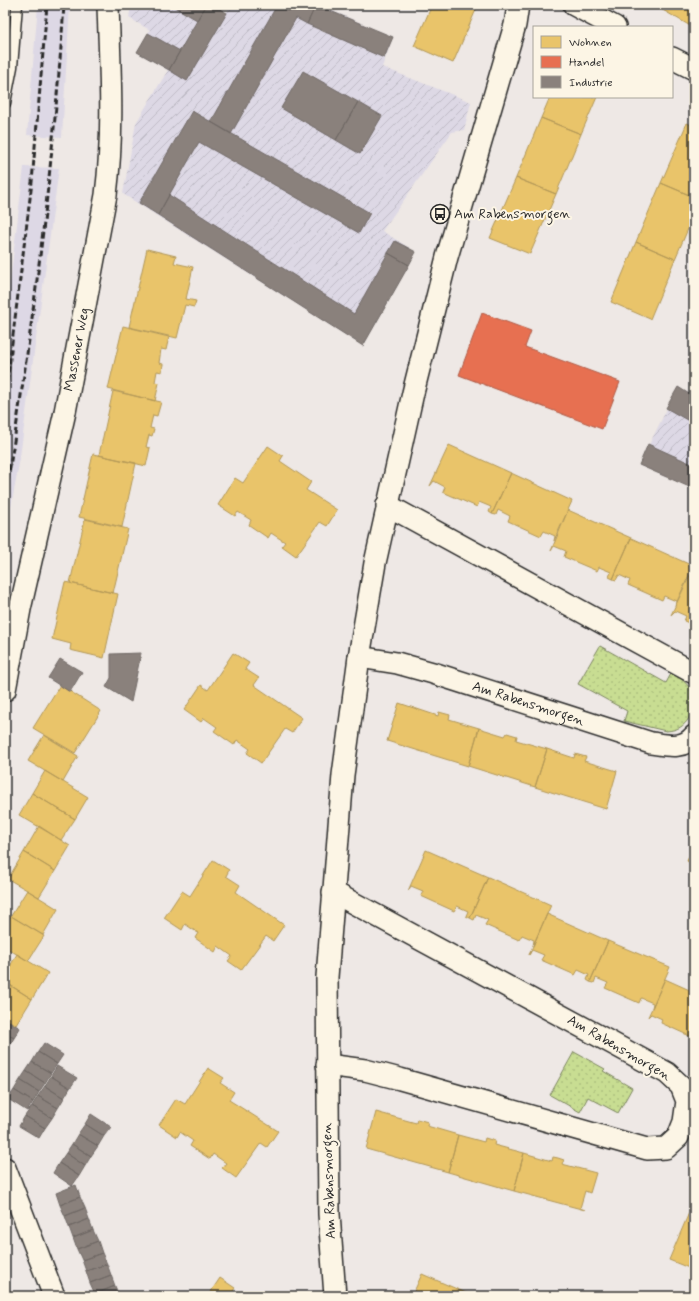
<svg xmlns="http://www.w3.org/2000/svg" width="699" height="1301" viewBox="0 0 699 1301" font-family="Mynerve,sans-serif">
  <defs>
    <pattern id="industrial-furrows" width="10" height="10" patternUnits="userSpaceOnUse"><rect width="10" height="10" fill="#ddd8e5"/><path d="M-1 1l2-2M0 10L10 0M9 11l2-2" fill="none" stroke="#bebac5"/></pattern>
    <pattern id="grass-dots" width="8" height="8" patternUnits="userSpaceOnUse"><rect width="8" height="8" fill="#c8dd92"/><path d="M2 2h.1M6 6h.1" fill="none" stroke="#acbe7e" stroke-width="1.8" stroke-linecap="round"/></pattern>
    <pattern id="garden-furrows" width="10" height="10" patternUnits="userSpaceOnUse"><rect width="10" height="10" fill="#c8dd92"/><path d="M-1 1l2-2M0 10L10 0M9 11l2-2" fill="none" stroke="#acbe7e"/></pattern>
  </defs>
  <rect width="100%" height="100%" fill="#eee8e5"/>
  <filter id="ink" filterUnits="userSpaceOnUse"><feTurbulence type="fractalNoise" baseFrequency=".025" numOctaves="2"/><feDisplacementMap in="SourceGraphic" scale="8" xChannelSelector="R" yChannelSelector="G"/><feConvolveMatrix kernelMatrix="1 2 1 2 8 2 1 2 1" color-interpolation-filters="sRGB"/></filter>
  <g filter="url(#ink)">
    <path fill="#ddd8e5" d="M38,5H70L62,137L27,135Z
      M24,167L59,168L19,464L5,539V323Z"/>
    <path fill="url(#industrial-furrows)" d="M131,5H212L226,13L231,5H319L393,37L382,67L471,102L464,130L452,132L382,231L416,252L363,346L123,194L136,123L168,70L137,52L150,30L129,18Z
      M678,387L694,397V489L639,465Z"/>
    <path fill="url(#grass-dots)" stroke="#7a845e" d="M600,646L666,683L672,672L678,675L694,692C694,712 689,730 666,731L624,721L627,711L578,684Z
      M574,1052L605,1069L603,1071L632,1088L618,1113L588,1097L580,1112L550,1095Z"/>
    <path fill="url(#garden-furrows)" stroke="#7a845e" d="M5,5H11L5,58Z"/>
    <path fill="#e9c46a" stroke="#b09657" d="M432,5H478L453,63L414,46Z
      M654,5H694V28Z
      M550,97H597L581,134L541,118Z
      M541,118L581,134L556,194L516,178Z
      M687,123L694,126V197L661,183Z
      M516,178L556,194L530,254L490,238Z
      M661,183L694,197V215L675,259L636,242Z
      M636,242L675,259L650,319L611,302Z
      M147,249L176,256L174,263L193,267L186,299L196,301L194,307L185,305L177,338L129,327Z
      M123,326L169,337L166,350L161,349L159,363L163,364L162,372L157,371L155,382L159,383L155,401L108,389Z
      M113,391L161,402L157,416L153,415L150,428L154,429L152,436L149,435L146,447L150,448L146,466L99,455Z
      M449,445L511,473L492,514L489,512L491,507L479,502L477,507L443,492L445,487L434,481L430,486Z
      M268,446L283,456L280,461L311,482L306,490L337,510L327,526L320,522L296,556L282,546L285,542L271,533L268,538L249,525L251,520L238,512L235,516L218,505L235,478L243,483Z
      M93,454L136,463L122,527L79,517Z
      M511,473L572,501L554,541L555,536L544,531L541,536L508,521L510,516L498,510L496,515L492,514Z
      M568,510L631,538L613,579L609,577L611,572L599,567L597,571L564,557L566,551L554,546L551,551Z
      M85,519L128,529L113,593L70,583Z
      M631,538L693,566L675,606L676,601L664,596L662,600L628,585L630,580L619,575L616,580L613,579Z
      M690,575L694,577V625L684,621L686,616L675,611L671,615Z
      M65,582L118,594L104,658L70,650L71,644L52,639Z
      M233,653L249,663L245,669L259,678L254,685L302,718L292,733L285,729L261,763L247,753L250,749L237,740L234,745L214,731L217,727L204,718L201,722L184,710L201,685L208,690Z
      M60,685L101,711L75,753L33,728Z
      M399,703L438,716L439,712L450,715L449,719L479,728L468,766L387,741Z
      M479,728L505,736L507,733L517,736L516,740L547,749L535,787L468,766Z
      M44,735L78,756L63,782L28,761Z
      M547,749L574,758L575,754L586,757L584,761L617,771L606,809L535,787Z
      M45,771L88,797L75,819L32,793Z
      M32,793L75,819L61,840L19,815Z
      M39,826L70,846L55,871L24,852Z
      M694,846V864L687,861Z
      M426,850L488,877L470,918L466,916L468,911L457,906L454,911L421,896L423,891L411,886L408,891Z
      M24,852L55,871L39,897L8,879Z
      M213,860L229,870L226,876L240,885L236,892L284,925L273,941L266,936L241,970L228,961L232,956L218,946L215,952L195,938L198,933L185,924L182,930L164,918L182,891L190,896Z
      M488,877L551,905L533,946L534,940L522,935L519,940L485,925L488,920L476,915L474,920L470,918Z
      M27,890L58,909L43,935L11,916Z
      M547,914L608,941L590,982L587,980L589,975L578,970L575,975L541,960L544,955L532,950L529,955Z
      M11,916L44,936L28,961L5,947V927Z
      M608,941L670,967L652,1008L653,1003L641,998L639,1003L605,988L608,983L596,978L594,983L590,982Z
      M17,954L48,973L32,999L5,982V975Z
      M665,979L694,992V1038L661,1023L662,1019L651,1014L648,1017Z
      M5,982L32,999L16,1025L5,1018Z
      M208,1068L224,1078L220,1083L234,1092L229,1100L278,1131L267,1147L261,1143L236,1178L222,1168L226,1163L213,1154L210,1159L190,1146L193,1141L180,1132L177,1137L159,1125L176,1099L185,1104Z
      M376,1112L416,1123L417,1119L428,1122L427,1126L458,1135L448,1172L366,1149Z
      M458,1135L484,1142L485,1138L495,1141L494,1145L524,1153L514,1191L448,1172Z
      M524,1153L552,1161L553,1157L558,1158L564,1160L562,1164L596,1173L590,1193L585,1191L580,1208L585,1210L514,1191Z
      M694,1201V1264L691,1263L689,1268L669,1260Z
      M422,1274L473,1296H412Z
      M220,1278L235,1288L232,1293L237,1296H208Z"/>
    <path fill="#e76f51" stroke="#af5b46" d="M482,313L531,331L525,347L620,382L602,429L459,375Z"/>
    <path fill="#8a817c" stroke="#6e6764" d="M171,5H206L197,20Z
      M206,5H212L227,13L187,81L169,70Z
      M277,5H316L307,24L296,18L231,134L211,122Z
      M316,5L393,37L384,58L307,24Z
      M148,33L180,51L169,70L137,52Z
      M303,71L358,102L336,140L281,108Z
      M358,102L382,116L360,154L336,140Z
      M192,111L370,213L359,233L199,142L158,215L139,203Z
      M169,195L354,314L388,253L409,265L363,346L158,215Z
      M395,241L416,252L409,265L388,253Z
      M678,387L694,397V424L666,408Z
      M648,444L694,465V489L639,465Z
      M141,653L131,702L106,687L111,678V654Z
      M60,659L82,672L70,692L48,678Z
      M5,1019L20,1028L14,1038L5,1033Z
      M5,1033L14,1038L8,1048L5,1046Z
      M44,1043L63,1055L57,1064L38,1052Z
      M38,1052L57,1064L51,1073L32,1062Z
      M32,1062L51,1073L45,1083L26,1071Z
      M57,1066L77,1078L70,1088L51,1076Z
      M26,1071L45,1083L39,1092L20,1080Z
      M51,1076L70,1088L64,1098L45,1086Z
      M20,1080L39,1092L33,1102L14,1090Z
      M45,1086L64,1098L58,1108L38,1096Z
      M14,1090L33,1102L27,1111L8,1099Z
      M38,1096L58,1108L52,1118L32,1106Z
      M32,1106L52,1118L45,1128L25,1116Z
      M91,1114L111,1127L104,1136L85,1124Z
      M25,1116L45,1128L39,1138L19,1126Z
      M85,1124L104,1136L98,1146L78,1134Z
      M78,1134L98,1146L91,1156L72,1144Z
      M72,1144L91,1156L85,1166L66,1153Z
      M66,1153L85,1166L79,1176L59,1163Z
      M59,1163L79,1176L72,1186L53,1173Z
      M76,1185L80,1197L60,1205L56,1193Z
      M80,1197L85,1208L65,1216L60,1205Z
      M85,1208L89,1219L69,1227L65,1216Z
      M89,1219L93,1230L73,1238L69,1227Z
      M93,1230L98,1241L77,1249L73,1238Z
      M98,1241L102,1253L82,1260L77,1249Z
      M102,1253L107,1264L86,1271L82,1260Z
      M107,1264L111,1275L90,1283L86,1271Z
      M111,1275L115,1286L95,1294L90,1283Z
      M115,1286L119,1296H96L95,1294Z"/>
    <g fill="none" stroke-linecap="round" stroke-linejoin="round">
      <defs>
        <path id="service" d="M5,103L12,67L17,5"/>
        <g id="minor">
          <path d="M574,5L615,27"/>
          <path d="M672,58L694,69"/>
          <path d="M387,505L694,673"/>
          <path id="s1" d="M359,657L397,663L433,673L651,743C666,745 683,750 694,736"/>
          <path id="s2" d="M5,690L20,609L65,412L106,195C114,131 110,69 108,5"/>
          <path d="M327,1065L365,1070L400,1079L647,1149L666,1148L678,1137L684,1122L687,1101L681,1086L667,1073L333,892"/>
          <path d="M5,1168L54,1296"/>
          <path d="M335,1296L329,1214L327,977L343,775L359,657L375,563L413,393L447,257L515,25L518,5"/>
        </g>
      </defs>
      <use href="#service" stroke="#2b2b2b" stroke-width="13"/>
      <use href="#minor" stroke="#2b2b2b" stroke-width="24"/>
      <use href="#service" stroke="#fcf5e5" stroke-width="10"/>
      <use href="#minor" stroke="#fcf5e5" stroke-width="21"/>
      <path stroke="#2b2b2b" stroke-width="3" stroke-dasharray="6 3" stroke-linecap="butt" d="M5,399L32,182L47,5
        M5,497C32,334 53,170 64,5"/>
    </g>
  </g>
  <defs>
    <symbol id="bus-ring" viewBox="-11 -11 22 22"><circle r="9.5" fill="#fcf5e5" stroke="#2b2b2b" stroke-width="1.5"/><path d="M-5-6H5V4H4V6H2V4H-2V6H-4V4H-5ZM-3.5-4V0h7V-4ZM-3.5 1.2v1.5H-2V1.2ZM2 1.2v1.5H3.5V1.2Z" fill="#2b2b2b"/></symbol>
  </defs>
  <g fill-rule="evenodd">
    <use href="#bus-ring" x="429" y="203" width="22" height="22"/>
  </g>
  <g text-anchor="middle" dominant-baseline="central" stroke-width="4" stroke-linejoin="round" paint-order="stroke">
    <g font-size="14" fill="#2b2b2b" stroke="#fcf5e5" text-anchor="start">
      <text x="454" y="214">Am Rabensmorgen</text>
    </g>
    <g font-size="14" fill="#2b2b2b" stroke="#fcf5e5">
      <text stroke="none"><textPath href="#s2" startOffset="348">Massener Weg</textPath></text>
      <text stroke="none"><textPath href="#s1" startOffset="176">Am Rabensmorgen</textPath></text>
      <text transform="translate(619 1048) rotate(30)">Am Rabensmorgen</text>
      <text transform="translate(329 1181) rotate(-92)">Am Rabensmorgen</text>
    </g>
  </g>
  <rect width="699" height="1301" fill="none" stroke="#fcf5e5" stroke-width="20"/>
  <rect x="10" y="10" width="679" height="1281" fill="none" stroke="#2b2b2b" stroke-width="1.5" filter="url(#ink)"/>
  <rect x="533" y="26" width="140" height="72" fill="#fcf5e5" stroke="#a8a49b"/>
  <rect x="541" y="36" width="20" height="12" fill="#e9c46a" stroke="#a8a49b"/>
  <text x="569" y="46" font-size="12" fill="#2b2b2b">Wohnen</text>
  <rect x="541" y="56" width="20" height="12" fill="#e76f51" stroke="#a8a49b"/>
  <text x="569" y="66" font-size="12" fill="#2b2b2b">Handel</text>
  <rect x="541" y="76" width="20" height="12" fill="#8a817c" stroke="#a8a49b"/>
  <text x="569" y="86" font-size="12" fill="#2b2b2b">Industrie</text>
</svg>
